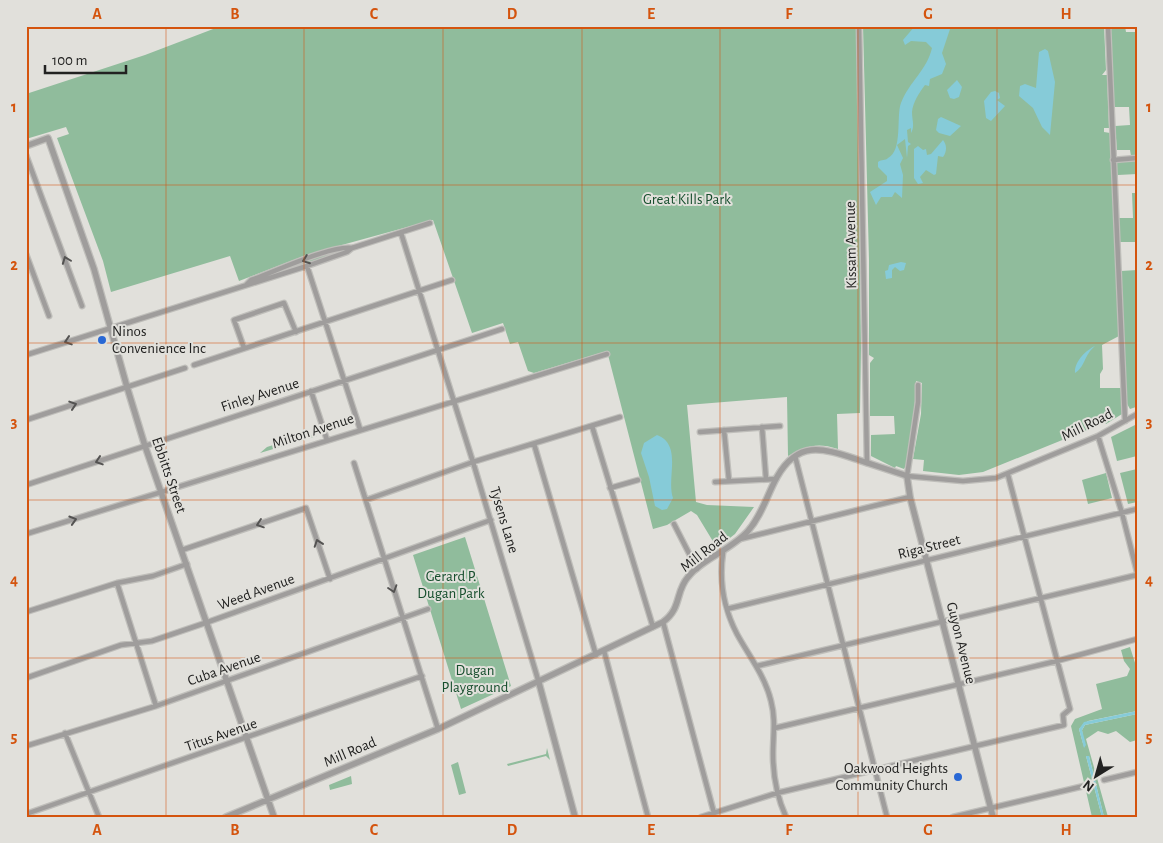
<svg xmlns="http://www.w3.org/2000/svg" width="1163" height="843" viewBox="0 0 1163 843" font-family="'Alegreya Sans',sans-serif">
  <rect width="100%" height="100%" fill="#e1e0db"/>
  <path fill="#90bc9c" d="M221,26H857L861,348L860,413L837,414L838,449C816,442 808,446 788,456L787,397L687,405L696,502L707,505L754,507L735,534L717,548L697,515L691,511L667,525L653,529L607,351L534,373L528,371L518,342L510,344L503,323L472,333L433,220L309,254L239,281L230,256L111,292L103,261L57,138L69,134L66,127L26,139V94L145,55Z
    M863,26H1104L1106,70L1102,75H1107L1109,128H1104V132L1110,133L1119,336L1102,345L1103,369L1100,374V388H1121L1122,414L1106,424L1104,421L1092,428L983,472L959,475L923,471L924,460L913,459L921,414L922,383L916,381L914,417L907,464L904,469L896,466L895,468L871,456V435L895,434L894,416H870V363L874,358L869,355V260Z
    M1110,26H1125L1126,32H1137V156H1131L1130,150H1117L1115,126L1130,125L1129,107H1113Z
    M1137,159V174L1118,175L1116,179V162Z
    M1132,193H1137V253L1135,242H1120L1119,218H1133Z
    M339,249L347,250L253,282Z
    M1137,270L1136,407L1130,409L1126,402L1121,271Z
    M1137,424V456L1117,461L1111,437Z
    M307,434L317,436L260,453L267,447Z
    M1137,469V502L1128,504L1120,473Z
    M1106,473L1112,498L1088,504L1082,480Z
    M465,537L511,686L461,709L413,555Z
    M1130,647L1136,666L1137,711L1088,721L1079,729L1084,747L1082,730L1085,725L1137,714V740L1130,742L1116,731L1108,734L1098,731L1086,739L1108,817H1104L1091,764L1089,756H1086L1102,817H1092L1071,726L1075,719L1102,709L1096,684L1127,676L1130,669L1124,661L1121,650Z
    M547,748L550,760L546,756L508,766L507,764L546,754Z
    M458,762L466,793L459,795L451,765Z
    M351,776L352,784L330,790L329,785Z"/>
  <path fill="#86cbd8" d="M915,26H951L942,53L946,64L942,74L930,79L929,86L925,85C919,93 913,102 912,112C912,120 915,126 911,133V128L907,130L908,142L911,144L908,146L907,158L905,139L897,145L903,158L900,164L903,175L902,198L895,192L892,197H881L876,205L870,192L887,181V176L878,167V162C882,159 885,161 888,158C903,151 896,115 901,103C909,82 927,70 932,48L926,42L911,41L905,45L903,40Z
    M1045,49L1048,51L1055,82L1050,135L1042,127L1033,108L1019,96L1020,86L1025,84L1036,88L1039,52Z
    M957,80L962,87L959,97L954,99L950,98L947,90Z
    M995,91L999,93L1000,98L997,100L1005,106L991,121L986,118L984,101L991,92Z
    M941,117L961,126L950,136L939,133L936,130L938,119Z
    M943,140C947,145 947,151 943,157L938,156L936,174L934,175L926,170L920,177L923,183L918,184L914,178V149L918,146L923,150L926,149L927,155L931,154Z
    M901,262L906,263L904,270L900,271L895,267L892,270V278L886,279L885,271L888,270L889,265Z
    M1095,346C1084,355 1085,367 1075,373C1074,362 1086,350 1095,346Z
    M657,435C683,445 666,478 673,498L667,509L662,510L655,506L649,477L641,453L644,443Z
    M1137,711V714L1085,725L1082,730L1086,745L1084,748L1079,729L1084,722Z
    M1086,756H1089L1104,817H1102Z"/>
  <g fill="none" stroke-linecap="round" stroke-linejoin="round">
    <defs>
      <path id="minor" d="M859,26L867,463
        M1108,26L1125,421
        M26,155L82,306
        M1113,160L1137,158
        M401,233L473,462L539,683
        M26,254L49,316
        M307,266L360,429
        M247,284L251,280C274,272 331,245 352,248L430,223
        M244,348L234,320L284,303L296,332
        M26,355L307,266L347,252L352,248
        M194,365L452,280
        M918,385V402L907,476L963,481L996,478L1098,436L1137,414
        M311,391L327,440
        M26,420L185,368
        M592,426L653,627
        M762,427L766,479
        M724,430L729,481
        M700,432L780,426
        M1098,436L1122,513L1137,572
        M534,444L596,655
        M795,456L887,817
        M354,463L438,729
        M715,482L776,479
        M26,485L502,329
        M610,488L638,480
        M366,500L473,462L620,417
        M674,524L697,569
        M26,534L607,354
        M740,539L910,497
        M182,550L306,508L330,579
        M723,553C719,580 724,609 737,634C749,656 765,676 771,701C776,720 773,735 773,754C773,776 777,797 786,817
        M117,583L156,706
        M727,609L1137,509
        M26,612L117,583L153,576L187,564
        M663,622L714,813
        M604,651L648,817
        M757,666L1137,575
        M26,678L121,645L152,641L208,622L491,520
        M775,728L1057,661L1137,639
        M65,733L99,817
        M26,746L156,706L428,609
        M1104,780L1137,772
        M26,814L422,676
        M701,817L777,793L1064,725L1063,715L1070,709L1008,475
        M953,817L1084,786"/>
      <path id="tertiary" d="M26,146L48,138L94,269L127,387L145,446L274,817
        M539,683L575,817
        M226,817L438,729L663,622C682,608 675,592 688,577C702,559 731,550 748,531C762,515 767,495 777,477C798,440 822,448 856,459C873,465 890,470 907,476L910,497L993,817"/>
    </defs>
    <use href="#minor" stroke="#bfbeba" stroke-width="7"/>
    <use href="#tertiary" stroke="#bfbeba" stroke-width="8"/>
    <use href="#minor" stroke="#9f9d9c" stroke-width="4.5"/>
    <use href="#tertiary" stroke="#9f9d9c" stroke-width="5.5"/>
  </g>
  <defs><path id="oneway-chevron" d="M-2-3.5L2.5 0L-2 3.5" fill="none" stroke-width="1.6" stroke-linecap="round" stroke-linejoin="round" transform="scale(1.25)"/></defs>
  <g stroke="#545352">
    <use href="#oneway-chevron" transform="translate(66 260) rotate(-111)"/>
    <use href="#oneway-chevron" transform="translate(306 260) rotate(159)"/>
    <use href="#oneway-chevron" transform="translate(68 341) rotate(162)"/>
    <use href="#oneway-chevron" transform="translate(73 405) rotate(-18)"/>
    <use href="#oneway-chevron" transform="translate(99 461) rotate(162)"/>
    <use href="#oneway-chevron" transform="translate(73 520) rotate(-17)"/>
    <use href="#oneway-chevron" transform="translate(260 524) rotate(161)"/>
    <use href="#oneway-chevron" transform="translate(318 543) rotate(-109)"/>
    <use href="#oneway-chevron" transform="translate(393 589) rotate(72)"/>
  </g>
  <path fill="none" stroke="#d4540e" stroke-width="1" stroke-opacity="0.55" d="M166,26V817M304,26V817M443,26V817M582,26V817M720,26V817M858,26V817M997,26V817M26,185H1137M26,343H1137M26,500H1137M26,658H1137"/>
  <g fill="#2968d5" stroke="#e1e0db" stroke-width="2">
    <circle cx="102" cy="340" r="5"/>
    <circle cx="958" cy="777" r="5"/>
  </g>
  <g text-anchor="middle" dominant-baseline="central" stroke-width="4" stroke-linejoin="round" paint-order="stroke">
    <g font-size="15" fill="#164e2d" stroke="#e1e0db">
      <text x="687" y="199">Great Kills Park</text>
      <text x="451" y="576">Gerard P.<tspan x="451" dy="17">Dugan Park</tspan></text>
      <text x="475" y="670">Dugan<tspan x="475" dy="17">Playground</tspan></text>
    </g>
    <g font-size="15" fill="#222221" stroke="#e1e0db">
      <text transform="translate(851 245) rotate(-91)">Kissam Avenue</text>
      <text transform="translate(260 395) rotate(-18)">Finley Avenue</text>
      <text transform="translate(1087 425) rotate(-26)">Mill Road</text>
      <text transform="translate(313 431) rotate(-18)">Milton Avenue</text>
      <text transform="translate(169 475) rotate(71)">Ebbitts Street</text>
      <text transform="translate(504 520) rotate(73)">Tysens Lane</text>
      <text transform="translate(929 547) rotate(-14)">Riga Street</text>
      <text transform="translate(704 552) rotate(-38)">Mill Road</text>
      <text transform="translate(256 592) rotate(-20)">Weed Avenue</text>
      <text transform="translate(961 643) rotate(76)">Guyon Avenue</text>
      <text transform="translate(224 669) rotate(-19)">Cuba Avenue</text>
      <text transform="translate(221 735) rotate(-19)">Titus Avenue</text>
      <text transform="translate(350 752) rotate(-23)">Mill Road</text>
    </g>
    <g font-size="15" fill="#222221" stroke="#e1e0db" text-anchor="start">
      <text x="112" y="331">Ninos<tspan x="112" dy="17">Convenience Inc</tspan></text>
      <text x="948" y="768" text-anchor="end">Oakwood Heights<tspan x="948" dy="17">Community Church</tspan></text>
    </g>
  </g>
  <rect width="1163" height="843" fill="none" stroke="#e1e0db" stroke-width="55"/>
  <g transform="translate(1096 776) rotate(217)" stroke="#e1e0db" stroke-width="4" paint-order="stroke">
  <path d="M0-4L9 19L0 12L-9 19Z" fill="#222221"/>
  <text y="-8" font-size="14" font-weight="bold" text-anchor="middle" fill="#222221">N</text>
  </g>
  <path d="M45 65v8h81v-8" fill="none" stroke="#222221" stroke-width="2.5"/>
  <text x="52" y="65" font-size="15" fill="#222221" stroke="#e1e0db" stroke-width="4" paint-order="stroke">100 m</text>
  <rect x="28" y="28" width="1108" height="788" fill="none" stroke="#d4540e" stroke-width="2"/>
  <g font-size="16" text-anchor="middle" font-weight="bold" fill="#d4540e">
    <text x="97" y="19">A</text>
    <text x="235" y="19">B</text>
    <text x="374" y="19">C</text>
    <text x="512" y="19">D</text>
    <text x="651" y="19">E</text>
    <text x="789" y="19">F</text>
    <text x="928" y="19">G</text>
    <text x="1066" y="19">H</text>
    <text x="14" y="112">1</text>
    <text x="1149" y="112">1</text>
    <text x="14" y="270">2</text>
    <text x="1149" y="270">2</text>
    <text x="14" y="427">3</text>
    <text x="1149" y="427">3</text>
    <text x="14" y="585">4</text>
    <text x="1149" y="585">4</text>
    <text x="14" y="742">5</text>
    <text x="1149" y="742">5</text>
    <text x="97" y="835">A</text>
    <text x="235" y="835">B</text>
    <text x="374" y="835">C</text>
    <text x="512" y="835">D</text>
    <text x="651" y="835">E</text>
    <text x="789" y="835">F</text>
    <text x="928" y="835">G</text>
    <text x="1066" y="835">H</text>
  </g>
</svg>
